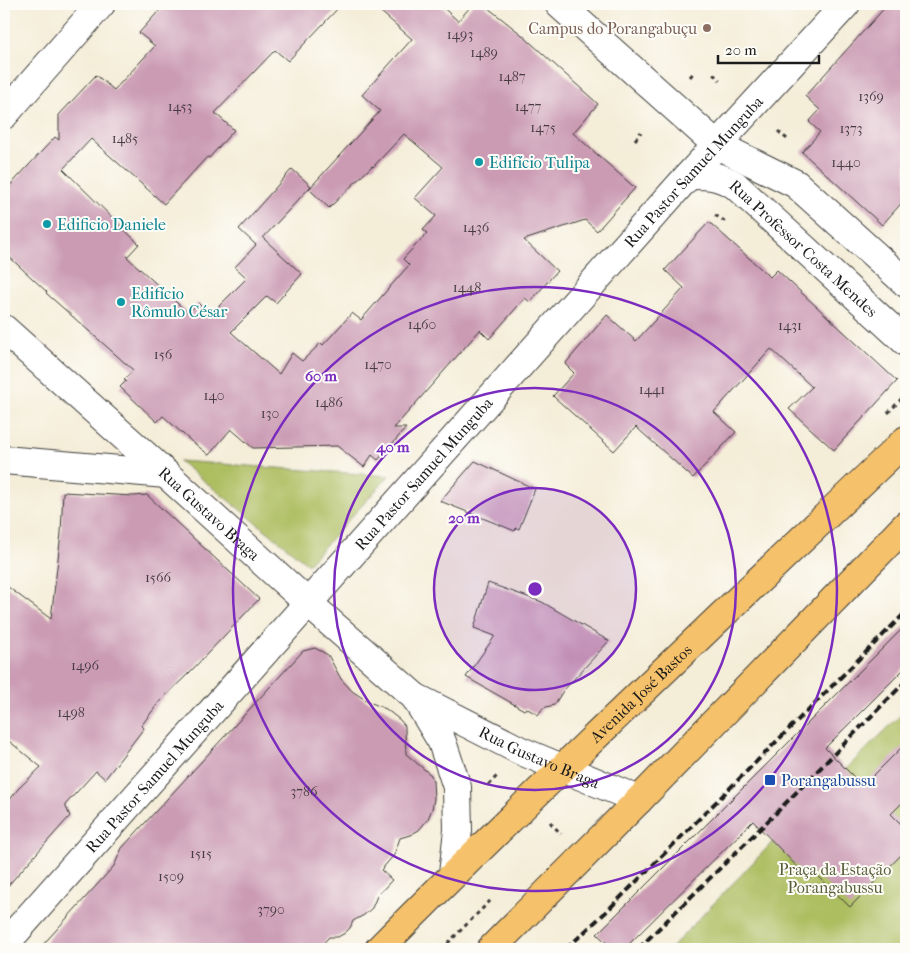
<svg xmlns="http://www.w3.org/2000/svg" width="910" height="953" viewBox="0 0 910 953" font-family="'IM FELL French Canon',serif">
  <rect width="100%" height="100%" fill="#fdfcf7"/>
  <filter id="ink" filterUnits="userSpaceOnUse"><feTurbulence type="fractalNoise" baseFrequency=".02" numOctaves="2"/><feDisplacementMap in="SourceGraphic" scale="10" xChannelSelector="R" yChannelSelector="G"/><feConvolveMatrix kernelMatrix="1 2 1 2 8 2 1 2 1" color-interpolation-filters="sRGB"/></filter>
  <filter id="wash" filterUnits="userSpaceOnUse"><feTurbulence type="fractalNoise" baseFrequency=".0096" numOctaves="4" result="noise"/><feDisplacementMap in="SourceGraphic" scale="20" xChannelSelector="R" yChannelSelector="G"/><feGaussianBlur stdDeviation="1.12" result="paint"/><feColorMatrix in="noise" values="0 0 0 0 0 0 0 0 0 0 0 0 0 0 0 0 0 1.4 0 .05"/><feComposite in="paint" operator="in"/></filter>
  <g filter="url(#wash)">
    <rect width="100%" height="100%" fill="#f4edd8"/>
    <path fill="#adbe61" stroke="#646d3e" d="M179,461L389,476L308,564Z
      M906,710V949H670L790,824Z"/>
    <g id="blocks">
      <path fill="#cb9bb4" d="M165,4H342L288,61L275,50L215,113L234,130L209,158L207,157L164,204L91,139L63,169L139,244L127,257L188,313L198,303L210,315L247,278L235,267L256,245L239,229L292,169L311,186L263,238L302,274L276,303L267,296L231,332L279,374L292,353L302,361L321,343L323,345L352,313L361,320L409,265L403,259L427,233L423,230L436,216L415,198L443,167L404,134L373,167L372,166L329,208L309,189L380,111L362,95L412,39L372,4H439L458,21L473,4H483L521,34L598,104L573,133L635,188L597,231L585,220L524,240L557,271L530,302L525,298L489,339L480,330L394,428H406L378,460L372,455L364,467L337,446L253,448L231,429L209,455L194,443H193L163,416L157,422L120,387L126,381L124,380L133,370L46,293L47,292L4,252V192L55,137L59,140V115L96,75L114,90L155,46L139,33Z
        M888,4H906V198L882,225L802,152L820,132L809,122L820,110L805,96Z
        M709,222L770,277L777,270L897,381L834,450L789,409L812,387L771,349L714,412L736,432L693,478L636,427L614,451L553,396L574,373L565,364L607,315L636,341L684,288L665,270Z
        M475,461L535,489L519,529L516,528L515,531L440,501Z
        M63,492L133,496L147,495L259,599L190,672L160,701L141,726L144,728L105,779L96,771L65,805L70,816L4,890V808L18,789L41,767L4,737V584L51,619L61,533Z
        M488,583L542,602L609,641L563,691L554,705L543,708L538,715L526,708L524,710L466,677L495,636L474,628Z
        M906,625V667L825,748L863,786L906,743V799L891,814L906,829V850L850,907L814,872L809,879L753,821L624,949H613L597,934Z
        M315,648L328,655L341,679L352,691L367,701L386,709L400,720L405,726V730L406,754L431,775L433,781L434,799L432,809L428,819L419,830L410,835L400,838L394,855L381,870L392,880L377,896L372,908L364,915L353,921L350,928L345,933L338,937H329L318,949H39L114,866L122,848L303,651Z"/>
    </g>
  </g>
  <g filter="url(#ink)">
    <use href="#blocks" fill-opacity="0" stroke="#3c3b38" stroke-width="1"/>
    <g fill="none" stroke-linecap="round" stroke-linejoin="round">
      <defs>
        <g id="minor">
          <path d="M559,4L717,145L796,184L906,283"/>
          <path d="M4,115L101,4"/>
          <path id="s1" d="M690,175C710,175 717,175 735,185L906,342"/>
          <path id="s2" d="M4,329L166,474L308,603L415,697L521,751L639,800"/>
          <path d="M4,460L166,474"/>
          <path d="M415,697L442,742L457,787L458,830L453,874"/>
          <path id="s3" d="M4,945L680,185L846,4"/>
        </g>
        <g id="major">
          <path id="s4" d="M379,949C551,776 729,609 906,440"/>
          <path d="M491,949L639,800L906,525"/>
        </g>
      </defs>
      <use href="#minor" stroke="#3c3b38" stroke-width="30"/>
      <use href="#major" stroke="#3c3b38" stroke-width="30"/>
      <path stroke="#3c3b38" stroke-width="3" stroke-dasharray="4 4" stroke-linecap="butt" d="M713,74L720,80
        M690,77L694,72
        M778,131L787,139
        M635,140L641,132
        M715,215L726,222
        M888,413L906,394
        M488,785L498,775
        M550,822L561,834
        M442,949L491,900"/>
      <use href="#minor" stroke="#fff" stroke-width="28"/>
      <use href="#major" stroke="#f5c16b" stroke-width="28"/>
      <path stroke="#1c1c1c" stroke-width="4" stroke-dasharray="8 4" stroke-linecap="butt" d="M566,949L606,912L906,612
        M638,949L776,813L906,681"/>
    </g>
  </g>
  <circle cx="535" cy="589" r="101" fill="#7b2cbf" fill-opacity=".12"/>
  <g fill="none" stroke="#7b2cbf" stroke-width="2.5">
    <circle cx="535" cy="589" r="101"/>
    <circle cx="535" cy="589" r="201"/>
    <circle cx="535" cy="589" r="302"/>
  </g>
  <circle fill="#8d6e63" stroke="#fdfcf7" stroke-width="2" cx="707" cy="28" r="5"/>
  <g fill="#0f9aa8" stroke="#fdfcf7" stroke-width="2">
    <circle cx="479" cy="162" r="5"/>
    <circle cx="47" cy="224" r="5"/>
    <circle cx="121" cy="302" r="5"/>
  </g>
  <rect fill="#1a4fb4" stroke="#fdfcf7" stroke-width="2" x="764" y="774" width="12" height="12" rx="2.5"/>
  <g text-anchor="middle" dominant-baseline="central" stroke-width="4" stroke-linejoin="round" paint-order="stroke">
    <g font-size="14" fill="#483c42">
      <text x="460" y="34">1493</text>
      <text x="484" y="52">1489</text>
      <text x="512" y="76">1487</text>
      <text x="871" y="96">1369</text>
      <text x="180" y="106">1453</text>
      <text x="528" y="106">1477</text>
      <text x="543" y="127">1475</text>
      <text x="851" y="128">1373</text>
      <text x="125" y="138">1485</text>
      <text x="846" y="162">1440</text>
      <text x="476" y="227">1436</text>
      <text x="467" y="287">1448</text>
      <text x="422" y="324">1460</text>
      <text x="790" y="325">1431</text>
      <text x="163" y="354">156</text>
      <text x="378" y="364">1470</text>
      <text x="652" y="389">1441</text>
      <text x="214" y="395">140</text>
      <text x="329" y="402">1486</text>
      <text x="270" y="413">130</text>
      <text x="158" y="577">1566</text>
      <text x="85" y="665">1496</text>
      <text x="71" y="712">1498</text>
      <text x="304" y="791">3786</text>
      <text x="201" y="853">1515</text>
      <text x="171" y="876">1509</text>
      <text x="271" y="909">3790</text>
    </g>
    <g font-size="16" fill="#785e54" stroke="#fdfcf7" text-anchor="end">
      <text x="697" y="28">Campus do Porangabuçu</text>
    </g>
    <g font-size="16" fill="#0d838f" stroke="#fdfcf7" text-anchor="start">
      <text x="489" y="162">Edifício Tulipa</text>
      <text x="57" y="224">Edificio Daniele</text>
      <text x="131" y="293">Edifício<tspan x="131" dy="18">Rômulo César</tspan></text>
    </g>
    <g font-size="16" fill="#1c1c1c" stroke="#fdfcf7">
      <text stroke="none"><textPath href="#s3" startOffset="1036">Rua Pastor Samuel Munguba</textPath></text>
      <text stroke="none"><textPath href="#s1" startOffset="140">Rua Professor Costa Mendes</textPath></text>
      <text stroke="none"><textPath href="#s3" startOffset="631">Rua Pastor Samuel Munguba</textPath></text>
      <text stroke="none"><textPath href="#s2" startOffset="276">Rua Gustavo Braga</textPath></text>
      <text stroke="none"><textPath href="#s4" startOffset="366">Avenida José Bastos</textPath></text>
      <text stroke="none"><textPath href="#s2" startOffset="690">Rua Gustavo Braga</textPath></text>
      <text stroke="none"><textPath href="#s3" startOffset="226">Rua Pastor Samuel Munguba</textPath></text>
    </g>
    <g font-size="16" fill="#164399" stroke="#fdfcf7" text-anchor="start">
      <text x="781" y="780">Porangabussu</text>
    </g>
    <g font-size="16" fill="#565d38" stroke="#fdfcf7">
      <text x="835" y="869">Praça da Estação<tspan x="835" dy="18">Porangabussu</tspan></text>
    </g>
  </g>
  <circle cx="535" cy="589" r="8" fill="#7b2cbf" stroke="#fdfcf7" stroke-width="2.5"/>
  <g font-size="15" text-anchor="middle" font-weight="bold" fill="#7b2cbf" stroke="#fdfcf7" stroke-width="4" stroke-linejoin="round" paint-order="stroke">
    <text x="321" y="381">60 m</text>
    <text x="393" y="452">40 m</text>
    <text x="464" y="523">20 m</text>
  </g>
  <rect width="910" height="953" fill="none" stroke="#fdfcf7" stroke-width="20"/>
  <path d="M718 55v8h101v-8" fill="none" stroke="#1c1c1c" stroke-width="2.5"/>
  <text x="725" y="55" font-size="15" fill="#1c1c1c" stroke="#fdfcf7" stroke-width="4" paint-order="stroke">20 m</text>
</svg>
